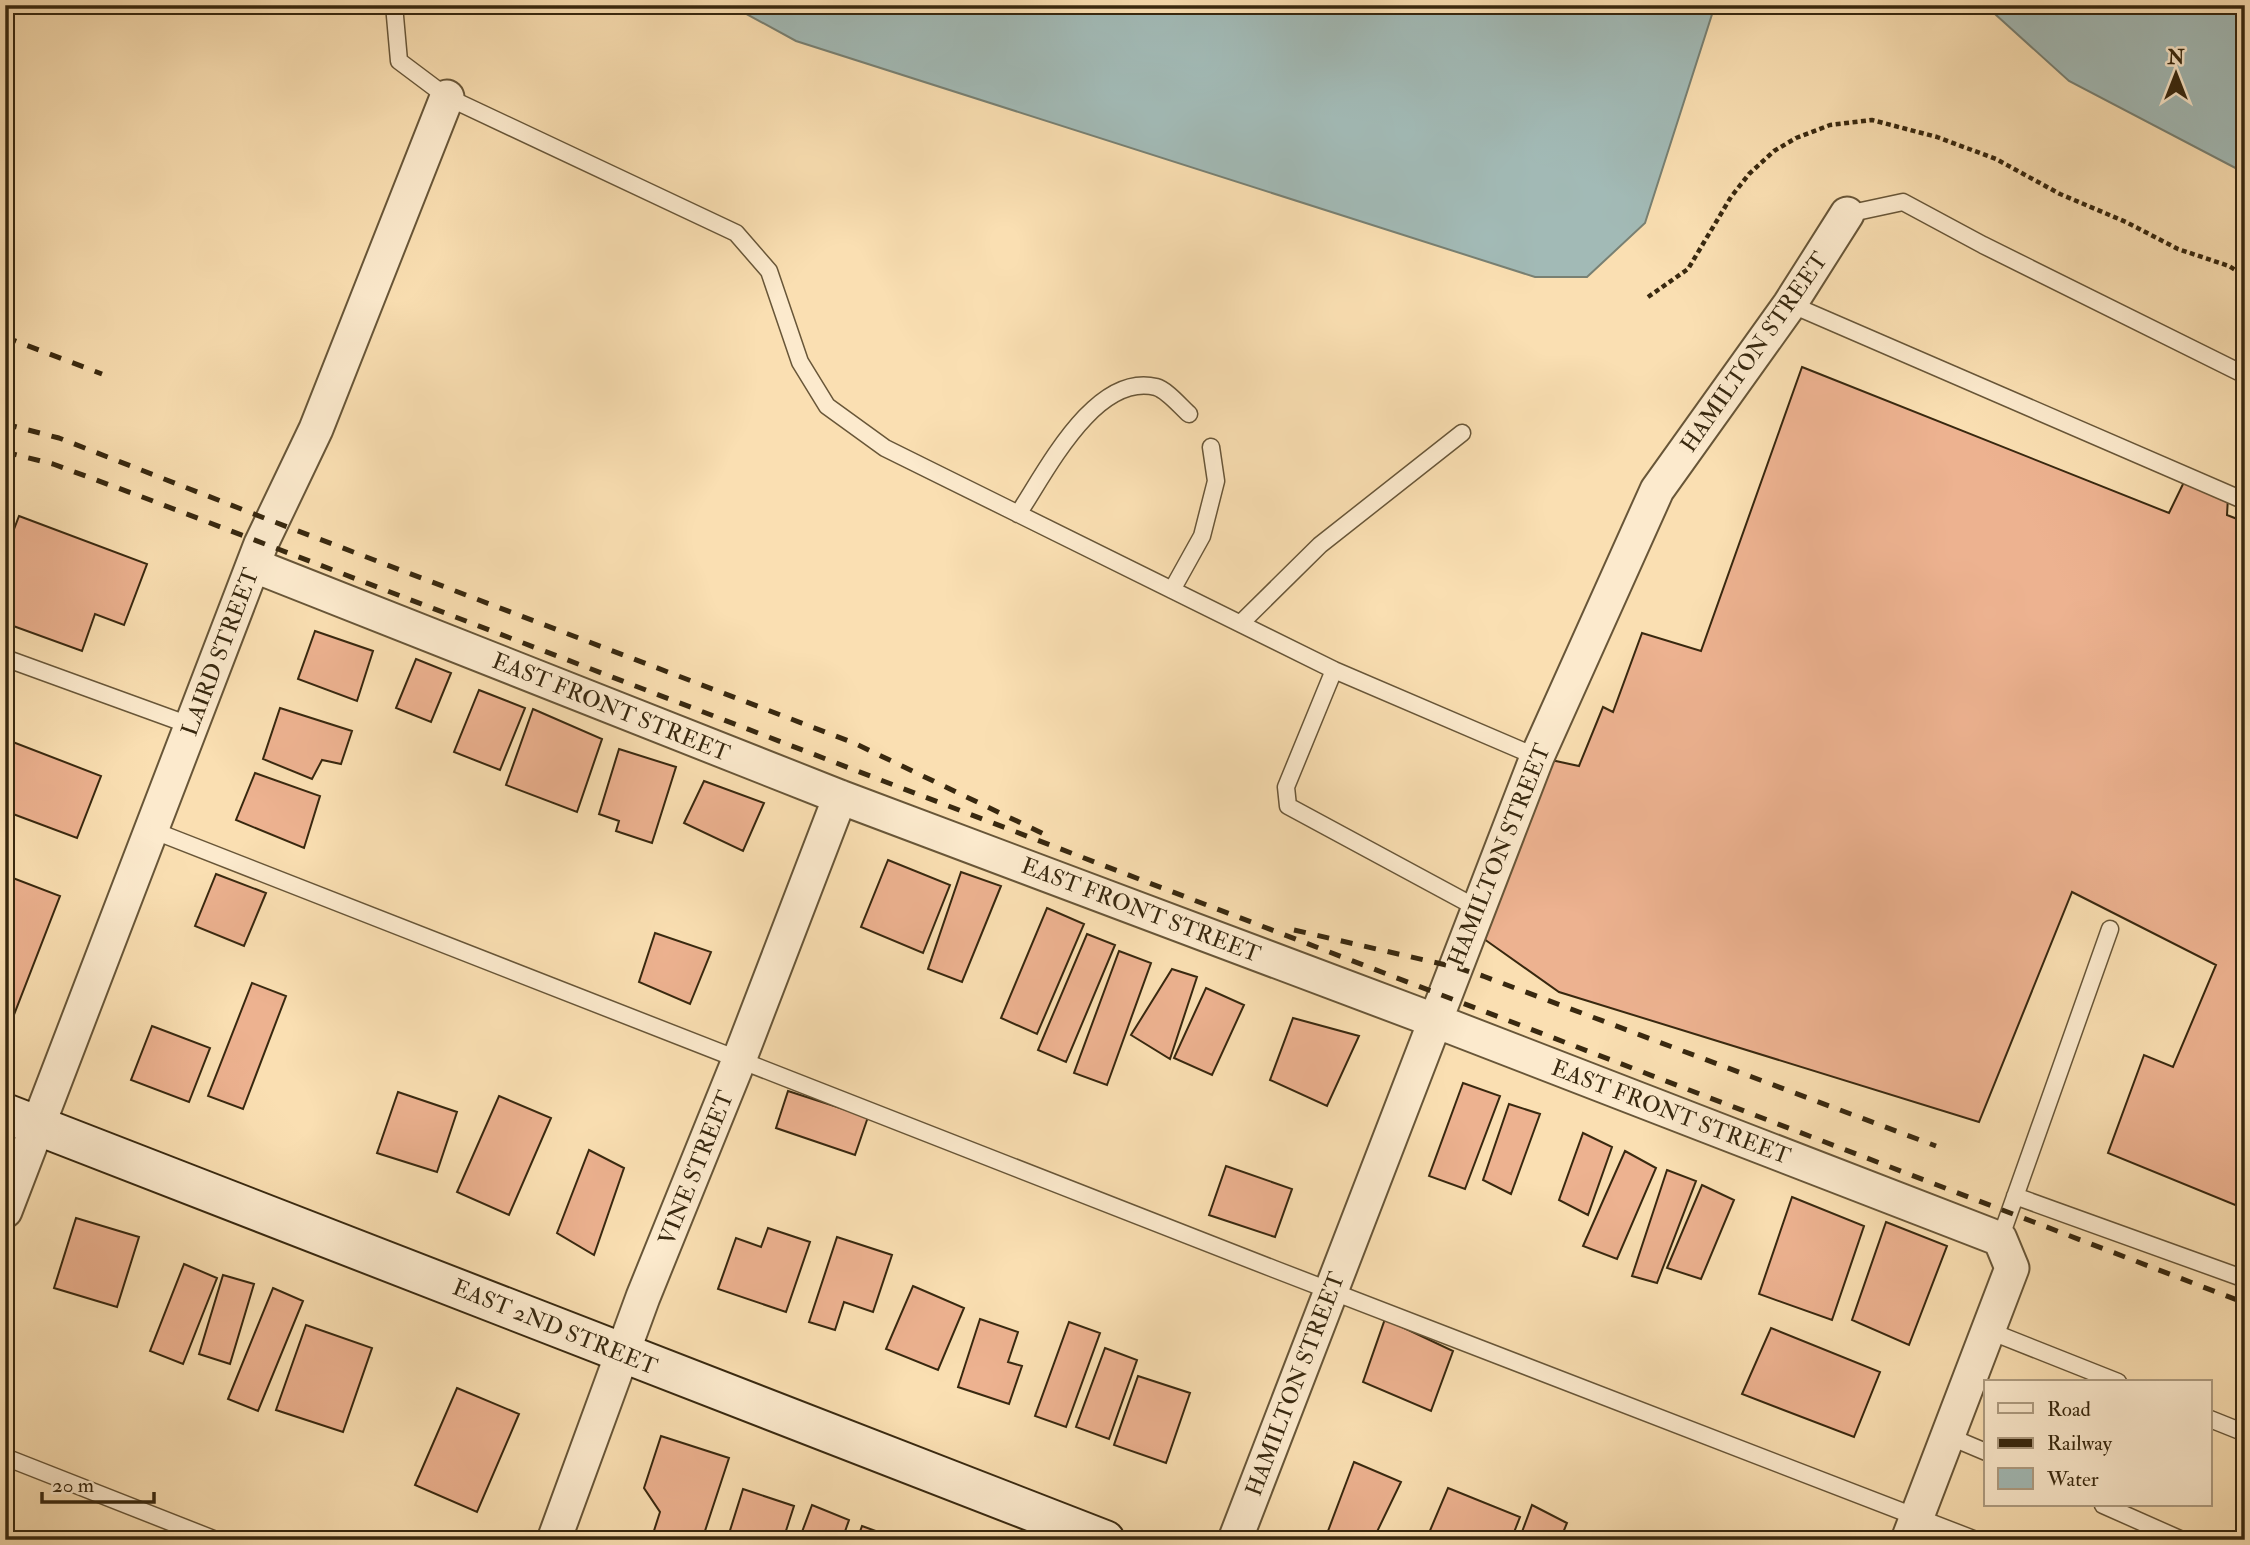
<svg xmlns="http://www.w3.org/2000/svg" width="2250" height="1545" viewBox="0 0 2250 1545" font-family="'IM FELL Double Pica',serif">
  <rect width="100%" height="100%" fill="#fadfb2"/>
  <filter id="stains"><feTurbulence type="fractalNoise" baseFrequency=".00286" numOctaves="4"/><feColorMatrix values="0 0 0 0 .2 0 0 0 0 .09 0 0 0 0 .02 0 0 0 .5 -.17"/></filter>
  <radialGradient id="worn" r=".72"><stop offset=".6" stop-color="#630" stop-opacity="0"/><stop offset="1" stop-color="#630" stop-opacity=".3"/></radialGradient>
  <path fill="#a2bab6" stroke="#788073" stroke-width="2" d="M730,5H1715L1645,223L1587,277H1535L796,41Z
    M1985,5H2245V173L2069,81Z"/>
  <path fill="#edb290" stroke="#38280f" stroke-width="2" d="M1802,367L2169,513L2184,482L2228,497L2227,515L2245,522V1209L2108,1153L2144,1055L2173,1067L2216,965L2072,892L1979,1122L1559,992L1484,939L1551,760L1579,766L1603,707L1613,712L1642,633L1701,651Z
    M19,516L147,564L124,625L95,614L82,651L5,623V553Z
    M315,631L373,651L357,701L298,679Z
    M416,659L451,673L431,722L396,708Z
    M479,690L525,708L500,770L454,752Z
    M280,708L352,731L341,764L322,760L312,779L263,759Z
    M533,709L602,739L577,812L506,785Z
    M5,739L101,776L77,838L5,811Z
    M619,749L676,767L652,843L616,831L619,821L599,814Z
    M255,773L320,796L304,848L236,820Z
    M704,781L764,803L743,851L684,823Z
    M888,860L950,885L923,953L861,927Z
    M961,872L1001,886L962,982L928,969Z
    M216,874L266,893L244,946L195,926Z
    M5,875L60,896L5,1038Z
    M1047,908L1084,924L1037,1034L1001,1018Z
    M655,933L711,952L690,1004L639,982Z
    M1087,934L1115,945L1066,1062L1038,1050Z
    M1119,951L1151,963L1107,1085L1074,1073Z
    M1172,969L1197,977L1170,1059L1131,1035Z
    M252,983L286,996L243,1109L208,1096Z
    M1206,988L1244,1005L1212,1075L1174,1058Z
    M1293,1018L1359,1036L1327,1106L1270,1080Z
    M152,1026L210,1048L189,1102L131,1080Z
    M1463,1083L1500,1096L1465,1189L1429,1176Z
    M788,1091L868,1117L855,1155L776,1128Z
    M398,1092L457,1112L437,1172L377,1153Z
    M499,1096L551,1118L509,1215L457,1192Z
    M1509,1104L1540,1114L1511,1194L1483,1180Z
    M1583,1133L1612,1147L1588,1215L1559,1200Z
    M589,1150L624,1168L594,1255L557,1233Z
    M1625,1151L1656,1168L1617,1259L1583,1246Z
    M1226,1166L1292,1189L1275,1237L1209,1215Z
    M1667,1170L1696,1181L1657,1283L1632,1276Z
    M1702,1185L1734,1200L1701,1279L1667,1268Z
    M1792,1197L1864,1226L1832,1320L1759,1294Z
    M76,1218L139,1237L117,1307L54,1288Z
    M1886,1222L1947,1246L1909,1345L1852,1320Z
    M768,1228L810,1242L786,1312L718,1289L736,1238L761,1247Z
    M837,1237L892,1255L873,1312L844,1302L835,1330L809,1322Z
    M184,1264L217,1278L183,1364L150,1351Z
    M223,1275L254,1284L230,1364L199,1354Z
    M913,1286L964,1308L938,1370L886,1349Z
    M273,1288L303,1301L258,1411L228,1399Z
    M980,1319L1018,1332L1008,1362L1022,1366L1009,1404L958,1387Z
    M1385,1319L1453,1351L1431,1411L1363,1382Z
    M1069,1322L1100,1333L1066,1427L1035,1416Z
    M306,1325L372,1348L343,1432L276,1410Z
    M1771,1328L1880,1372L1854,1437L1742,1394Z
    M1105,1348L1137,1360L1109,1439L1076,1427Z
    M1138,1376L1190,1393L1166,1463L1114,1445Z
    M457,1388L519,1414L477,1512L415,1485Z
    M661,1436L729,1458L702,1540H651L660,1512L644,1488Z
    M1354,1462L1401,1482L1373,1540H1327L1325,1539Z
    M1448,1488L1520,1517L1511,1540H1426Z
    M743,1489L794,1506L783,1540H727Z
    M812,1505L849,1520L842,1540H799Z
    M1532,1505L1567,1523L1560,1540H1519Z
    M862,1526L887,1535L885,1540H857Z"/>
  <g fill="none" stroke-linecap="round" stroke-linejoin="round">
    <defs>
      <path id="lane" d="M394,5L399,61L447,97L736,233L769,271L800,362L827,406L885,448L1334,670L1537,757
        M1847,214L1903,202L1983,245L2245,375
        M1790,304L2245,501
        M1018,514C1046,472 1095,372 1156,387C1167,390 1180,406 1189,414
        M1172,590L1202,536L1216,481L1211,447
        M1241,623L1320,545L1462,433
        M5,658L192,726
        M1334,670L1286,787L1288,806L1477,908
        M152,830L1274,1269L1976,1540
        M2015,1196L2245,1279
        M2000,1239L2110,929
        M1987,1330L2118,1382
        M2210,1419L2245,1433
        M1948,1436L1986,1452
        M5,1457L216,1540
        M2103,1505L2182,1540"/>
      <path id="street" d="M253,565L840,797L1436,1021L2000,1239L2012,1268L1908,1540
        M5,1211L261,544L316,429L447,97
        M554,1540L643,1297L739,1060L840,797
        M1235,1540L1537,757L1657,490L1790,304L1847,214"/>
      <path id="secondary" d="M5,1113L1105,1540"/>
    </defs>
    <use href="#lane" stroke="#685638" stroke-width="19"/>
    <use href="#street" stroke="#685638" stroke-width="37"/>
    <use href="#secondary" stroke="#38280f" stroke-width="42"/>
    <path stroke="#38280f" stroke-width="4.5" stroke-dasharray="5 3.5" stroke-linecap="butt" d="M1648,297L1688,269L1731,197L1749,174L1774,151L1796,138L1830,125L1872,120L1937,137L1996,159L2060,194L2126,222L2178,249L2229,266L2245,276"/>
    <use href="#lane" stroke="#fceacd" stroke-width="16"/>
    <use href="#street" stroke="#fceacd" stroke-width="33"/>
    <use href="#secondary" stroke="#fceacd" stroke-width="38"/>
    <path stroke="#38280f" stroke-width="5" stroke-dasharray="12 12" stroke-linecap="butt" d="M5,337L102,374
      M5,424L59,438L272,521L854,743L1046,835
      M5,452L53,464L145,498L2245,1303
      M1294,930L1455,967L1483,976L1936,1146"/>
  </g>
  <g text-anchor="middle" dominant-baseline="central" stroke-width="5" stroke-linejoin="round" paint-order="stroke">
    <g font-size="23" fill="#38280f" stroke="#fceacd">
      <text transform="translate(1754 352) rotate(-55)">HAMILTON STREET</text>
      <text transform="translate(220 652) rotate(-69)">LAIRD STREET</text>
      <text transform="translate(611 707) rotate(22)">EAST FRONT STREET</text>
      <text transform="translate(1499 855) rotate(-68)">HAMILTON STREET</text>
      <text transform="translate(1141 910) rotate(21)">EAST FRONT STREET</text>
      <text transform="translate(1671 1112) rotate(21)">EAST FRONT STREET</text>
      <text transform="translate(696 1168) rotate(-68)">VINE STREET</text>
      <text transform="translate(555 1327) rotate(22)">EAST 2ND STREET</text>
      <text transform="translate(1295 1384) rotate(-69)">HAMILTON STREET</text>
    </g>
  </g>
  <rect width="2250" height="1545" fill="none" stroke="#fadfb2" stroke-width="28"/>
  <rect x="7" y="7" width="2236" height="1531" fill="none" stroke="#38280f" stroke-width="3.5"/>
  <rect x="14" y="14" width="2222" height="1517" fill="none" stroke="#38280f" stroke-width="2"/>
  <rect x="1984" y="1380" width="228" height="126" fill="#fceacd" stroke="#ae9c81" stroke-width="2"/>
  <rect x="1998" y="1403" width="35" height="10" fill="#fceacd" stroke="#ae9c81" stroke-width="2"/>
  <text x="2047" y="1416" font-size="21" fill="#38280f">Road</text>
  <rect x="1998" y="1438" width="35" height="10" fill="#38280f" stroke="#ae9c81" stroke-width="2"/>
  <text x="2047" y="1450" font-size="21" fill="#38280f">Railway</text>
  <rect x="1998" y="1468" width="35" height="21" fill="#a2bab6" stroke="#ae9c81" stroke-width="2"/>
  <text x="2047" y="1486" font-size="21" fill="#38280f">Water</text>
  <g transform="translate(2176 74)" stroke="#fceacd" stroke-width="5" paint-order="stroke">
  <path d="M0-5L12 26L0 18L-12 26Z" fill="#38280f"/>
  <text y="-10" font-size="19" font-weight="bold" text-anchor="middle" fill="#38280f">N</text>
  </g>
  <path d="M42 1492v10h112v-10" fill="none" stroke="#38280f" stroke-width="3.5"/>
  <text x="52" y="1492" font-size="21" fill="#38280f" stroke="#fceacd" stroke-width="5" paint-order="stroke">20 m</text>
  <rect width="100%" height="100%" filter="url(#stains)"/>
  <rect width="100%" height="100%" fill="url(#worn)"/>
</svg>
